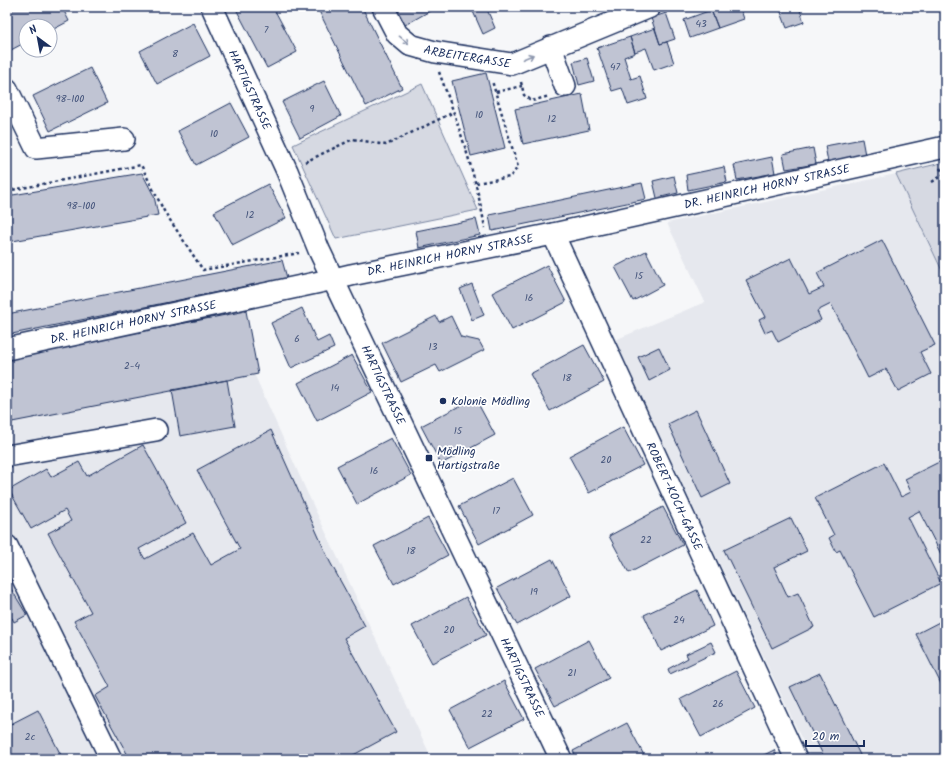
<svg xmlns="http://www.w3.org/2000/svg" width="952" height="766" viewBox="0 0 952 766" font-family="Kalam,sans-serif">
  <rect width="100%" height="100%" fill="#f6f7f9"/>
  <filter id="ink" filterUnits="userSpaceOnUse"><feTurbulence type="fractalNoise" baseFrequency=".025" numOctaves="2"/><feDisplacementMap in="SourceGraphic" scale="8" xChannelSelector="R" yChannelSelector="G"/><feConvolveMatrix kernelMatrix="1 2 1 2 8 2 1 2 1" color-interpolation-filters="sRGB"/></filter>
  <g filter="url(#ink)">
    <path fill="#e6e8ee" d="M896,174L945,278V759H811L615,340L705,302L667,223Z
      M227,313L306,490L432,759H7V357Z"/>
    <path fill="#d6d9e2" stroke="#7884a0" d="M422,84L478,210L336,239L293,145Z
      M945,162V277L896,174Z"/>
    <path fill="#c0c4d3" stroke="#1b2f5e" d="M11,7H62L69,21L50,31V26H26V42L11,50L7,42V9Z
      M235,7H273L297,52L267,68Z
      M317,7H362L402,88L366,106Z
      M394,7H437L405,25Z
      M471,7H486L495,28L483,34Z
      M721,7H740L744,19L718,28L711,10Z
      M769,7H799L804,22L787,28L779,7L770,11Z
      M711,10L718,28L690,38L684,20Z
      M666,13L675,39L660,44L651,18Z
      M193,23L210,56L157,84L140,51Z
      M655,28L660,44L667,42L674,63L654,70L646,48L635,52L630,37Z
      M630,37L635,53L624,57L631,79L640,76L647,99L628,105L622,88L612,91L597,48Z
      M587,58L594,81L579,85L573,62Z
      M90,68L107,103L50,131L33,96Z
      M486,73L505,148L471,156L452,81Z
      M324,81L341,116L300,138L282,102Z
      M582,94L589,130L523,144L515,109Z
      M231,103L249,137L196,165L178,131Z
      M862,139L865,155L828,162L825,146Z
      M813,148L816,164L786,169L783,154Z
      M772,157L775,173L737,180L734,165Z
      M724,167L727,182L688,190L686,175Z
      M142,173L154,196L158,215L7,242V196Z
      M674,176L678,193L657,198L653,181Z
      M642,183L646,199L492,231L489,215Z
      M268,184L286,218L232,245L214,212Z
      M476,219L480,235L419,248L416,231Z
      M882,240L935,345L920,352L931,374L898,391L886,369L868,378L831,304L817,311L821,320L778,342L772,330L765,333L759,320L765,317L746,280L791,258L809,294L824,287L817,273Z
      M646,251L663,285L633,301L615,267Z
      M282,260L287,278L7,335V314Z
      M547,265L566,302L512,330L492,293Z
      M472,284L484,315L472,320L460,289Z
      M302,308L317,342L329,336L334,348L291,368L271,323Z
      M246,311L258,374L7,423V358Z
      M436,316L439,322L451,316L461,337L479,341L484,350L440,372L436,365L401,382L382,343Z
      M584,345L604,382L550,411L530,374Z
      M659,347L670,370L649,381L638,357Z
      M352,355L372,392L317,421L298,383Z
      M227,380L235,426L180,436L172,390Z
      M475,398L495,435L441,464L421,426Z
      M696,410L730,484L702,498L668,424Z
      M623,427L643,465L589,493L569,456Z
      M271,430L330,562L365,626L344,638L396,732L346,759H130L95,696L110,687L74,621L91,612L48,533L71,521L65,510L31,529L9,490L46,469L51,477L79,462L87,476L143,445L186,523L139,549L145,559L193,533L211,565L240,549L197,470Z
      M391,438L411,475L357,504L337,466Z
      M945,459V562L919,511L908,517L941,583L874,617L840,550L836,552L829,538L834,535L815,498L884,463L901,497L911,492L905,479Z
      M513,478L533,515L479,544L459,506Z
      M663,507L683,545L629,573L609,536Z
      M428,518L448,555L394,584L374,546Z
      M791,518L807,551L774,567L788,597L798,593L814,627L772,648L724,550Z
      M552,559L571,596L517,625L497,588Z
      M7,582L27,615L14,622L12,618L7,621Z
      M697,590L713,626L661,651L644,615Z
      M466,597L486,635L432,663L412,626Z
      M945,619V692L916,634Z
      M589,640L609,678L555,706L535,669Z
      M711,642L716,652L670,674L668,669L688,658L686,654Z
      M736,671L755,708L701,737L681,699Z
      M820,673L862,759H825L790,687Z
      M504,681L524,719L470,747L450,710Z
      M38,710L63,759H12L7,749V726Z
      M627,723L646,759H577L573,751Z
      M774,750L779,759H756Z"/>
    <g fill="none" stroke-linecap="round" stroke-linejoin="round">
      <defs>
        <g id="minor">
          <path id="s1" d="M212,7L287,171L319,250L561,759"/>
          <path id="s2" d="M383,7L397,34L410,45L435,52L512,64L650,7"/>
          <path d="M551,47L565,86"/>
          <path d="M7,89L36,148L124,139"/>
          <path id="s3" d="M553,234L796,759"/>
          <path id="s4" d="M7,349L334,279L351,275L553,234L945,147"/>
          <path d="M7,456L156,430"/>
          <path d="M7,546L111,759"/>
        </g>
      </defs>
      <use href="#minor" stroke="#1b2f5e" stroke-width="24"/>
      <path stroke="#1b2f5e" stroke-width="2.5" stroke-dasharray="3 3" stroke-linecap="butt" d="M439,72C458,123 476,175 485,228
        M521,82L524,95L532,101L549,96
        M496,92L522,86
        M305,162L353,139L386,145L454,112
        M940,168L945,176
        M932,182L943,175
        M476,183L510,177L518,167L492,81
        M7,191L141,165L164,211L203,270L299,253"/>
      <use href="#minor" stroke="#fff" stroke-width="21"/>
    </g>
    <defs><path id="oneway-shaft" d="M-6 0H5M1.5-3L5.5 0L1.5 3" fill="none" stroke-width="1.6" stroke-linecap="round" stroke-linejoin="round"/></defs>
    <g stroke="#8d97ae">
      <use href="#oneway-shaft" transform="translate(404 40) rotate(39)"/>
      <use href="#oneway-shaft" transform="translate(528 57) rotate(-23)"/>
    </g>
  </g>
  <g fill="#1b2f5e" stroke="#fff" stroke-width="1.5">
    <circle cx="443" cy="401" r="4"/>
    <rect x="425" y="454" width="8" height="8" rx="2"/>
  </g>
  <g text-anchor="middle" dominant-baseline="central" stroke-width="3.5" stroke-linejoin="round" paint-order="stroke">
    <g font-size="10" fill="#44547b">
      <text x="701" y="24">43</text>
      <text x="266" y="30">7</text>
      <text x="175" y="54">8</text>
      <text x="615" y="67">47</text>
      <text x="70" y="99">98-100</text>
      <text x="312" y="109">9</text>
      <text x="479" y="115">10</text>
      <text x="552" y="119">12</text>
      <text x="214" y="134">10</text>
      <text x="81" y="206">98-100</text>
      <text x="250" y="215">12</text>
      <text x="639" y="276">15</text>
      <text x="529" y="298">16</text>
      <text x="297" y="339">6</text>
      <text x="433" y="347">13</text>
      <text x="132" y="366">2-4</text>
      <text x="567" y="378">18</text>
      <text x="335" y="388">14</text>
      <text x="458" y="431">15</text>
      <text x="606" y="460">20</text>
      <text x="374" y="471">16</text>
      <text x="496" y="511">17</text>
      <text x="646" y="540">22</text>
      <text x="411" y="551">18</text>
      <text x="534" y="592">19</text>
      <text x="679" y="620">24</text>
      <text x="449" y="630">20</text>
      <text x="572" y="673">21</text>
      <text x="718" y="704">26</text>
      <text x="487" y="714">22</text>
      <text x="30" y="737">2c</text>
    </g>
    <g font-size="12" fill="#1b2f5e" stroke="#fff">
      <text stroke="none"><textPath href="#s2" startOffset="106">ARBEITERGASSE</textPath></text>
      <text stroke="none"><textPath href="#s1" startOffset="91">HARTIGSTRASSE</textPath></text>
      <text stroke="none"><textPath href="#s4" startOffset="777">DR. HEINRICH HORNY STRASSE</textPath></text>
      <text stroke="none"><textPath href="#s4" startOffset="453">DR. HEINRICH HORNY STRASSE</textPath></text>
      <text stroke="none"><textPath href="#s4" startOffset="129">DR. HEINRICH HORNY STRASSE</textPath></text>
      <text stroke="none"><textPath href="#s1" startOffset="415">HARTIGSTRASSE</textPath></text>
      <text stroke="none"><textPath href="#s3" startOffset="289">ROBERT-KOCH-GASSE</textPath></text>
      <text stroke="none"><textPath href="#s1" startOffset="739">HARTIGSTRASSE</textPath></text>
    </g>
    <g font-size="12" fill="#1b2f5e" stroke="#fff" text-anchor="start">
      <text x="451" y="401">Kolonie Mödling</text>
      <text x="437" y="451">Mödling<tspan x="437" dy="14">Hartigstraße</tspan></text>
    </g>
  </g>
  <rect width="952" height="766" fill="none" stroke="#fff" stroke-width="24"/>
  <rect x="12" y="12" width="928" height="742" fill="none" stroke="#1b2f5e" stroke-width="1.5" filter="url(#ink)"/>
  <g transform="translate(38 38) rotate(328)"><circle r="19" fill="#ffffff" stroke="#a4acbf"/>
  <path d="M0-3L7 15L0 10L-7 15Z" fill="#1b2f5e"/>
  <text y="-6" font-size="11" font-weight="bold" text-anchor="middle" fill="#1b2f5e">N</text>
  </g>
  <path d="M806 740v6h58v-6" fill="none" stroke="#1b2f5e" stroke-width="2"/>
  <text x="812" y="740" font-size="12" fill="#1b2f5e" stroke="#ffffff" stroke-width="3" paint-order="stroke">20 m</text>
</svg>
